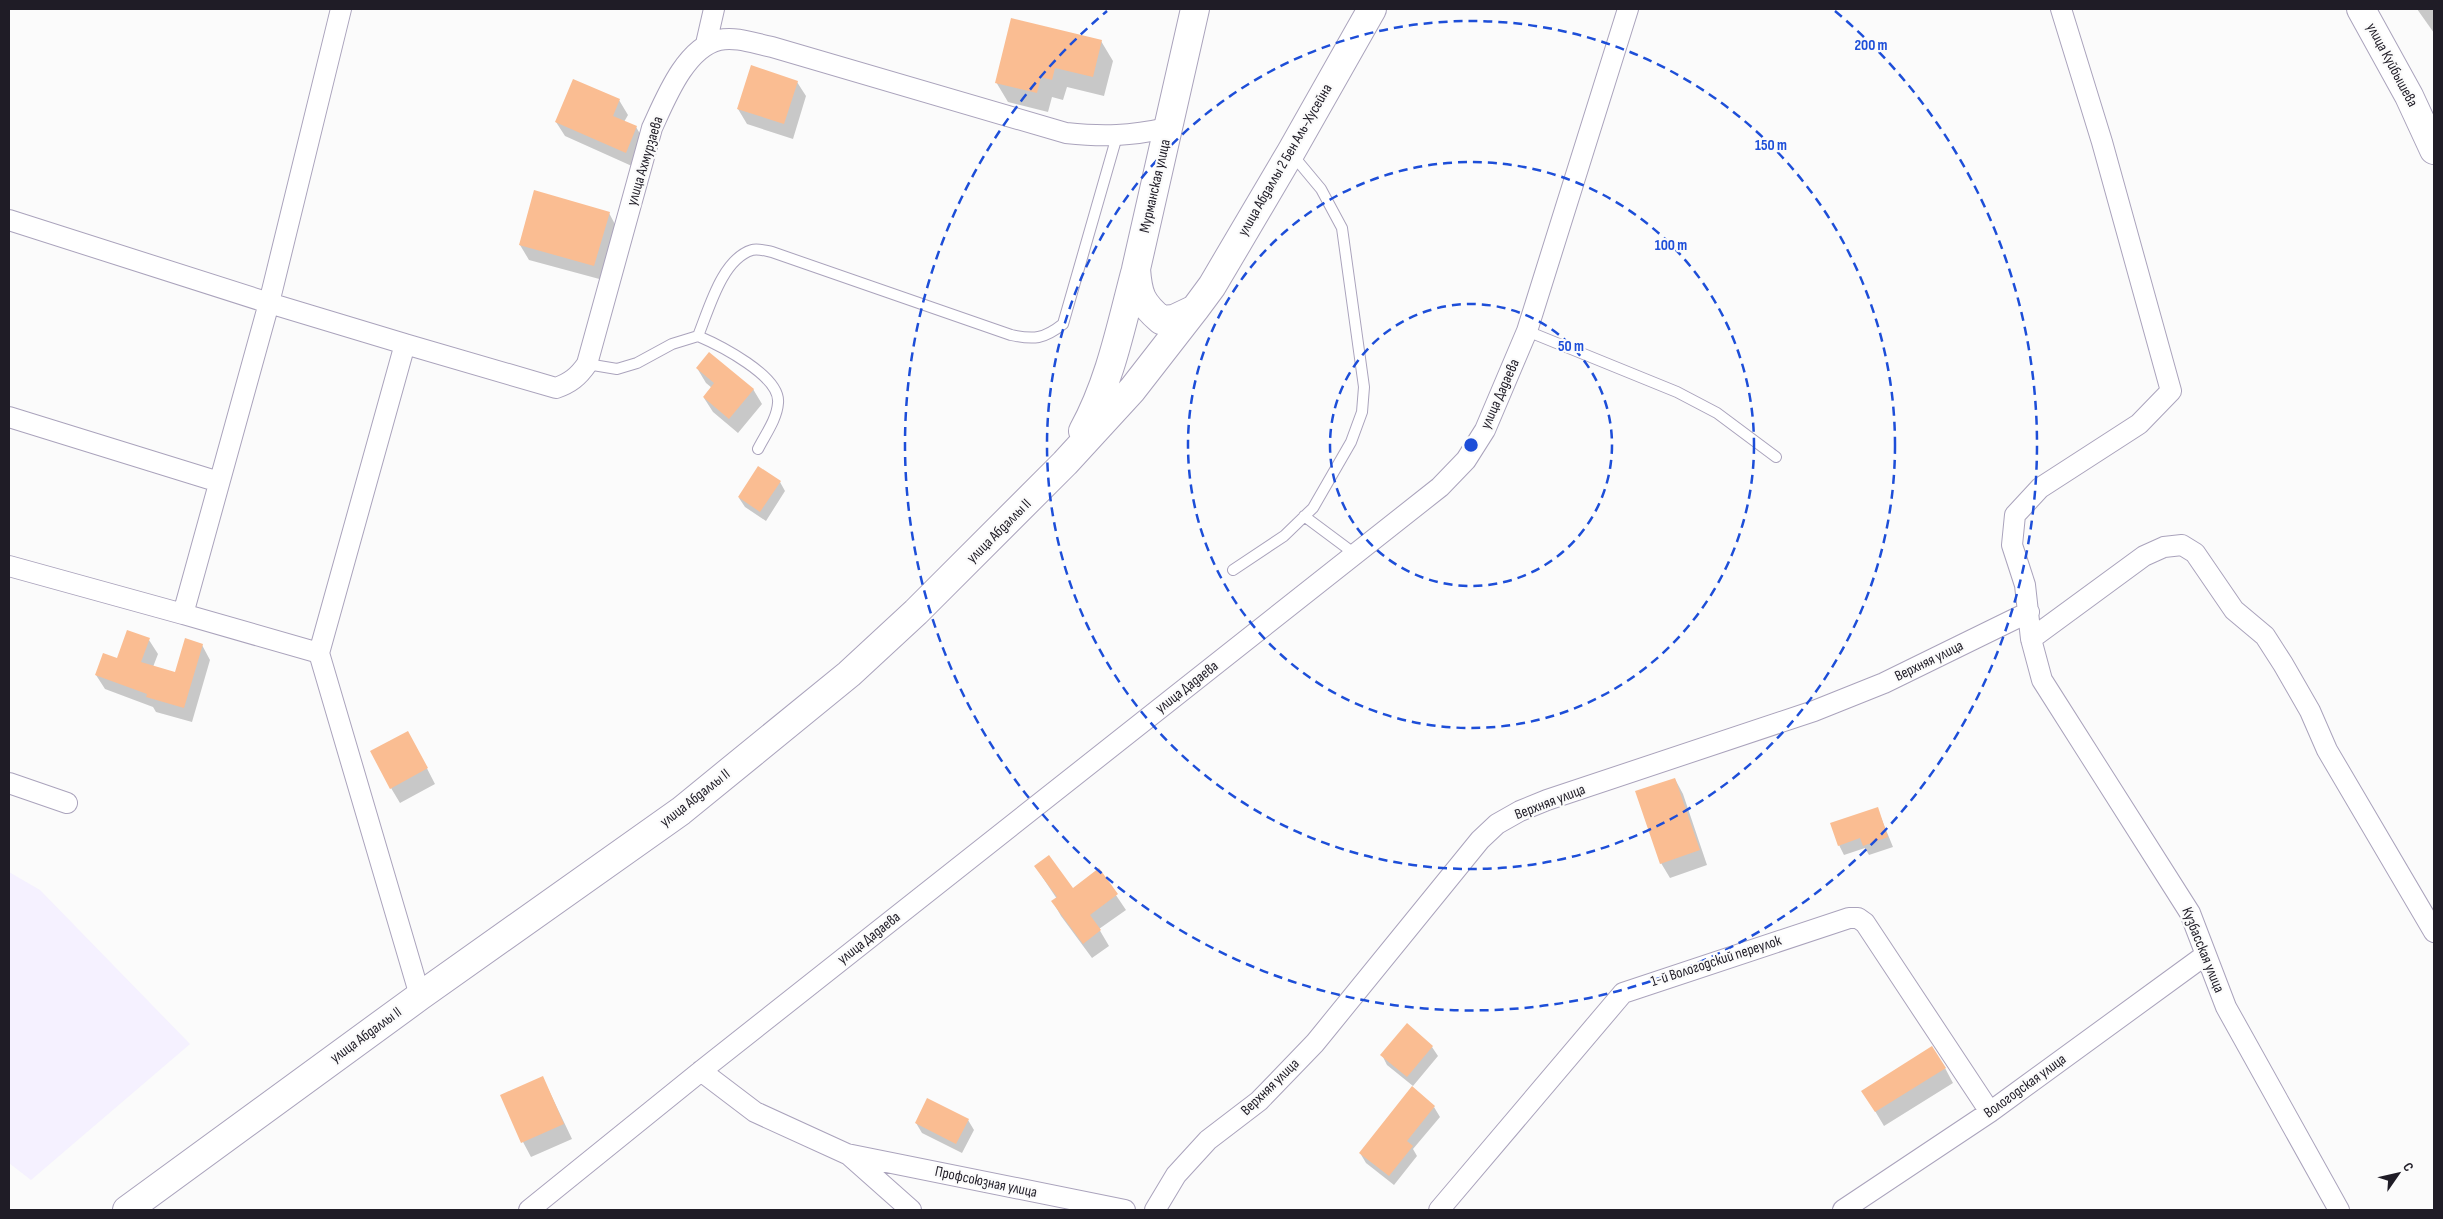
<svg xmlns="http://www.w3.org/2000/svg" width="2443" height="1219" viewBox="0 0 2443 1219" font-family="'Sofia Sans Condensed',sans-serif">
  <rect width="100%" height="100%" fill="#fbfbfb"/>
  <path fill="#f5f1ff" d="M9,872L40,890L190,1044L31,1180L9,1163Z"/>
  <path fill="#0003" d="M2417,9H2434V33Z
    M1101,41L1113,61L1104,96L1067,87L1063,100L1052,97L1048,112L1008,102L996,82Z
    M797,82L806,96L793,139L747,124L738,109Z
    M619,100L628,115L624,122L636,127L645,142L634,167L565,136L556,122Z
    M609,213L617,228L603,280L529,260L520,245Z
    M697,368L753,389L762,404L738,433L713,412L704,398L712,388L706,383Z
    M780,482L785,491L766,521L745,507L739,498Z
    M149,640L158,654L153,667L176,673L202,645L210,660L192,722L156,712L153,707L105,689L96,675Z
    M416,747L435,784L400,803L391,788Z
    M1675,779L1683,794L1707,865L1670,878L1661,863Z
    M1877,808L1893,847L1869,855L1865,848L1844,855L1839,845Z
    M1035,866L1073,889L1099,870L1126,910L1099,929L1109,946L1092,958L1061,916L1053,902L1057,899Z
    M1432,1047L1438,1056L1413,1086L1387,1065L1382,1055Z
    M1945,1068L1953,1083L1884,1126L1872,1106Z
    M543,1078L572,1139L531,1157L523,1142Z
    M1434,1107L1440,1117L1413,1149L1417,1156L1394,1185L1366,1163L1360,1153Z
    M968,1120L974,1130L962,1153L922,1133L916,1123Z"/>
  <path fill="#fabd92" d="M1011,18L1102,40L1093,77L1055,68L1052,80L1041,77L1037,93L995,83Z
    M751,65L798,81L784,124L737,109Z
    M573,79L620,99L613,116L637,126L626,153L555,122Z
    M534,190L610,212L594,266L519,245Z
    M709,352L754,389L729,419L703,397L714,383L696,368Z
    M758,466L781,481L760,512L738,497Z
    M127,630L150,638L141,662L175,672L185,638L203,644L184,708L146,697L147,694L95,675L103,653L117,658Z
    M408,731L428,768L390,789L370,751Z
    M1675,778L1700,850L1660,864L1635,791Z
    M1878,807L1888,837L1863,846L1860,838L1838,846L1830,823Z
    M1049,855L1073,888L1099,868L1118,894L1090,915L1101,930L1083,944L1051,901L1057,897L1034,866Z
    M1407,1023L1433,1046L1407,1077L1380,1055Z
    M1932,1046L1946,1068L1875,1112L1861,1091Z
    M543,1076L564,1124L521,1143L500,1095Z
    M1412,1086L1435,1106L1407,1141L1413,1146L1389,1176L1359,1153Z
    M927,1098L969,1119L956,1144L915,1123Z"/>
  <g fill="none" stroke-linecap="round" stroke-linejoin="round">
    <defs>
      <path id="lane" d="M1527,331L1677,392L1717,413L1776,457
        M698,336C709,309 722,259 752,250C758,248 766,251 772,252L1011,335C1034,340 1044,339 1063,324L1117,136
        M587,364L617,369L637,363L672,344L698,336C719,345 781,376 778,403C777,419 765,435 758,449
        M1304,516L1355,554
        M1233,570L1284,536L1313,508L1351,442L1362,412L1364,387L1342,228L1321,189L1291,153"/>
      <path id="street" d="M2061,9L2102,142L2171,391L2139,424L2040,488L2015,515L2012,545L2025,585L2031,639L2042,680L2190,913L2226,1007L2339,1210
        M706,44L714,9
        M9,220L269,303L183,614L9,566
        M405,344L556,388C570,383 578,377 587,364L652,128C665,100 685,48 719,40C736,36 756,44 772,47L1066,133C1104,137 1130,136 1167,128
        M9,417L219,482
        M183,614L319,653L420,996
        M2031,639L2144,556L2164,547L2182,545L2195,553L2234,610L2265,636L2283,664L2310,711L2327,750L2434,932
        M319,653L405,344L269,303L341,9
        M9,783L67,803
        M701,1071L755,1112L847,1154L1125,1210
        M849,1155L911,1210
        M529,1210L701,1071L1440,487L1466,460L1485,430L1527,331L1628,9
        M1155,1210L1176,1175L1208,1140L1259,1101L1315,1043L1480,840L1497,824L1520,811L1547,800L1814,711L1884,683L2029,612
        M1439,1210L1623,993L1849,918H1858L1865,923L1990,1112
        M1843,1210L1990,1112L2204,956"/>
      <path id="secondary" d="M2361,9L2409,96L2434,150
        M1195,309L1174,319L1161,320C1141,303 1138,295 1136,269L1195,9
        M1083,431C1110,382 1121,326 1135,273
        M127,1210L420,996L681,811L849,674L916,612L1065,463L1132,390L1195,309L1212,286L1291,152L1372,9"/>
    </defs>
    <use href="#lane" stroke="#aaa3bc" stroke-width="12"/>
    <use href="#street" stroke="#aaa3bc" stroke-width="22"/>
    <use href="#secondary" stroke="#aaa3bc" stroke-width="30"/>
    <use href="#lane" stroke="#fff" stroke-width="10"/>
    <use href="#street" stroke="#fff" stroke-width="20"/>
    <use href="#secondary" stroke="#fff" stroke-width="28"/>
  </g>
  <g fill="none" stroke="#1d4ed8" stroke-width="2.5" stroke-dasharray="9 6">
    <circle cx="1471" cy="445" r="141"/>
    <circle cx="1471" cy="445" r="283"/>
    <circle cx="1471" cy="445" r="424"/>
    <path d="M1835 11A566 566 0 1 1 1107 11"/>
  </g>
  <g text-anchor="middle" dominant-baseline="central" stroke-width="4.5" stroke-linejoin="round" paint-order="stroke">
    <g font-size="15" fill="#1f1c26" stroke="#fbfbfb">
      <text transform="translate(2392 65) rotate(62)">улица Куйбышева</text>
      <text transform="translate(1285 160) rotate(-60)">улица Абдаллы 2 Бен Аль-Хусейна</text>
      <text transform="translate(645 161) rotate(-73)">улица Ахмурзаева</text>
      <text transform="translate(1155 186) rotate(-77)">Мурманская улица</text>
      <text transform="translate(1500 394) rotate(-66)">улица Дадаева</text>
      <text transform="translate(999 531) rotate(-45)">улица Абдаллы II</text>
      <text transform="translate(1929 661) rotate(-26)">Верхняя улица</text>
      <text transform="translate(1187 687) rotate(-38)">улица Дадаева</text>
      <text transform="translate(695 798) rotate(-38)">улица Абдаллы II</text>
      <text transform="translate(1550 802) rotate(-21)">Верхняя улица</text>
      <text transform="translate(869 938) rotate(-38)">улица Дадаева</text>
      <text transform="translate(2203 950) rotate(68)">Кузбасская улица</text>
      <text transform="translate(1716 961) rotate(-18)">1-й Вологодский переулок</text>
      <text transform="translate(366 1035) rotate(-36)">улица Абдаллы II</text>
      <text transform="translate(2025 1086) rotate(-36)">Вологодская улица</text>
      <text transform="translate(1270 1087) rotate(-44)">Верхняя улица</text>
      <text transform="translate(986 1182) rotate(12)">Профсоюзная улица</text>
    </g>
  </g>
  <circle cx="1471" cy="445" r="8" fill="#1d4ed8" stroke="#fbfbfb" stroke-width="2.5"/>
  <g font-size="15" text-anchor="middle" font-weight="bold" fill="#1d4ed8" stroke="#fbfbfb" stroke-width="4.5" stroke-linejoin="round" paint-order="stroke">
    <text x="1871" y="50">200 m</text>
    <text x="1771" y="150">150 m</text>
    <text x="1671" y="250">100 m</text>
    <text x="1571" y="351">50 m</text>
  </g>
  <rect width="2443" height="1219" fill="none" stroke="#1f1c26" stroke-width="20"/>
  <g transform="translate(2398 1174) rotate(56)" stroke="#fbfbfb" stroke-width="4" paint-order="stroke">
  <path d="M0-4L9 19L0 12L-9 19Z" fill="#1f1c26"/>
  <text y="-8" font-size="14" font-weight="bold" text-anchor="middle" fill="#1f1c26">С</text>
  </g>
</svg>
